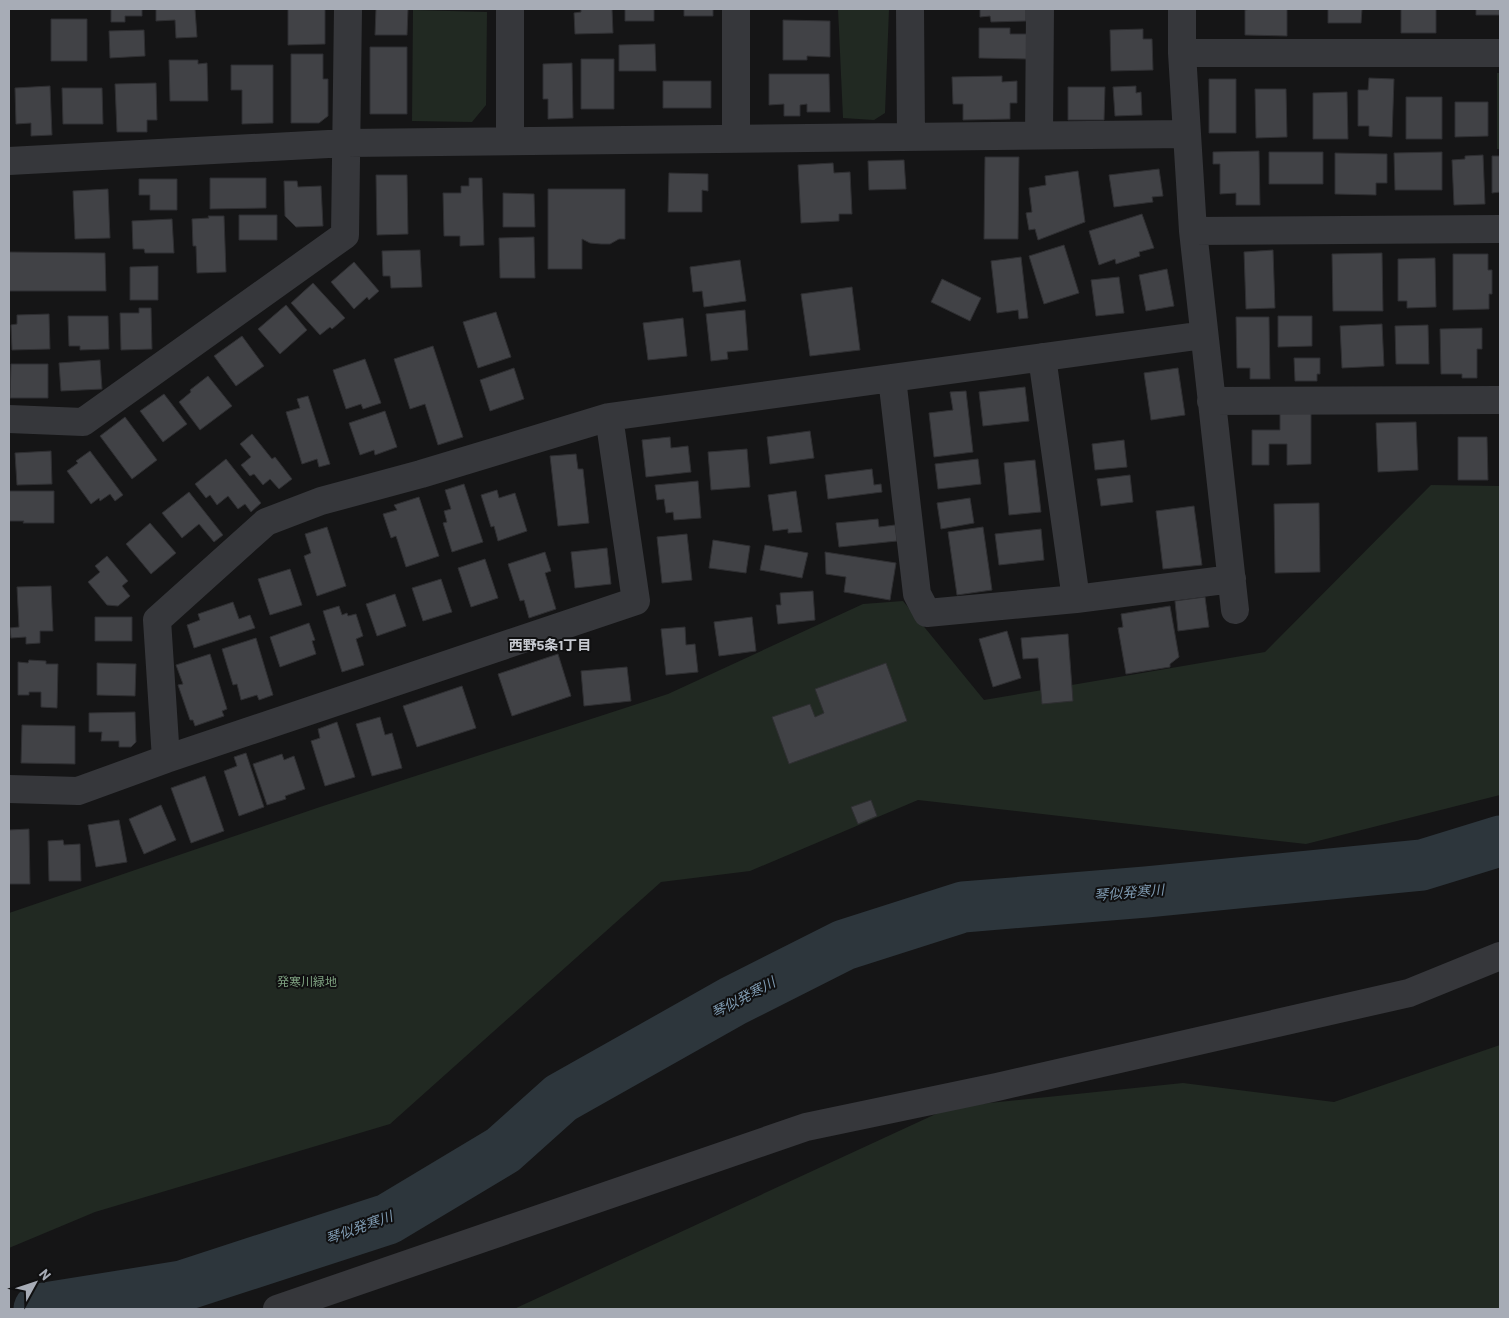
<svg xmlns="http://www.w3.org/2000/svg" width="1509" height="1318" viewBox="0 0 1509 1318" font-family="Barlow,'Noto Sans JP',sans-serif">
  <rect width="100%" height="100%" fill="#151516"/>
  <path fill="#212922" d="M838,9H889L885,113L874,120L843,118Z
    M413,10L487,12L486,105L472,122L412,121Z
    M1497,73H1500V149H1497Z
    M1431,485L1500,486V795L1306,844L918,800L750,871L661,882L390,1124L95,1212L9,1248V913L320,807L668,694L863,604L903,601L984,700L1265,652Z
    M1500,1045V1309H514L951,1107L1183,1083L1334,1102Z"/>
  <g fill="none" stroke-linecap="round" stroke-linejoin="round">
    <path stroke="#2d363c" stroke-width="51" d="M39,1309L182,1286L388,1219L503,1150L561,1098L733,1001L844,945L963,907L1146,892L1422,865L1500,841"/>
  </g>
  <path fill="#414246" stroke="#2f2f32" d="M111,9H142V16H125V22H111Z
    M156,9H195L197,37L176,38L175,20L156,21Z
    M288,9H325V44L288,45Z
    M376,9H408L407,35H375Z
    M581,9H612L613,33L575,34L574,13L581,12Z
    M625,9H654V21H625Z
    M684,9H713V16H684Z
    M980,9H1026V21L991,22L990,16L980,17Z
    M1252,9H1287V36L1245,35V10Z
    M1328,9H1362L1361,23H1328Z
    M1401,9H1436V33H1401Z
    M1476,9H1500V15H1476Z
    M51,19H87V61H51Z
    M783,20L830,21V57L807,56V60H783Z
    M979,28H1010V34H1027V59L979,58Z
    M1143,29V39H1152L1153,70L1111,71L1110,30Z
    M144,30L145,56L110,58L109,31Z
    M655,44L656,71H619V45Z
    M370,47H407V114H370Z
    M291,54H323V79H328V116L319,123H291Z
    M581,59H614V109H581Z
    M169,60H198V64L207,63L208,101H170Z
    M572,63L573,118L548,119V99H543V64Z
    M231,65H273V123L242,124V90H231Z
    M769,74H829L830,112H807V104L800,105V116H784V104L769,105Z
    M1002,76V82L1017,81V103H1010V119L963,120V104H953L952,77Z
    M1369,78L1394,79L1392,137L1369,136V126H1358V90H1368Z
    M1209,79H1236V133H1209Z
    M663,81H711V108H663Z
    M156,83L157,120H147V132H117L115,84Z
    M50,86L52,135L31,136V123L16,124L15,88Z
    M1136,86V93L1141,92L1142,115L1115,116L1113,87Z
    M1068,87H1105L1104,120H1068Z
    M62,88H102L103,124H63Z
    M1255,89H1286L1287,137L1256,138Z
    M1347,92L1348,139H1313V93Z
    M1406,97H1442V139H1406Z
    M1455,102H1488V136L1455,137Z
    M1259,151L1260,205H1236V193L1220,194V164H1213V152Z
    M1269,152H1323V184H1269Z
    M1442,152V190H1395L1394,153Z
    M1335,153L1387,154V183H1376V195L1335,194Z
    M1483,155L1485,204L1454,205L1452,160L1465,159V156Z
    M1492,156H1500V192L1492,193Z
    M985,157H1019L1018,239H984Z
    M904,160L906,189L869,190L868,161Z
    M833,163L834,173L850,172L852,214H839V221L801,223L798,165Z
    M1159,169L1163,196L1152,197L1153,202L1114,207L1109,175Z
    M1078,171L1085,222L1038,240L1035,229L1029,230L1026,213L1032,212L1029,188L1046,185L1045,176Z
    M669,173L708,174V191L702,190V212H668Z
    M376,175H407L408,234L377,235Z
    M210,178H266V208L210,209Z
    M469,178H482L484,245L460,246V236H444L443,193H461V186H469Z
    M139,179H177V210H150V195H139Z
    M284,181H297L298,187L321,186L323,226L296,227L285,216Z
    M108,189L110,238L75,239L73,191Z
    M548,189H625V239H619L610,244H601L590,243L582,239V269H548Z
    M503,193L534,194L535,227H503Z
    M1142,214L1154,248L1139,252L1140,256L1116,264L1115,259L1099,265L1089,231Z
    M239,215H277V240H239Z
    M208,216H224L226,272L197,273L196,246H193L192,219L209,218Z
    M172,219L174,253H145L144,249H133L132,221Z
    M534,237L535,278H500L499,238Z
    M1064,245L1079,293L1044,304L1029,256Z
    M420,250L422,287L391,288L390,276H383L382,251Z
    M1273,250L1275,308L1246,309L1244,252Z
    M9,252L105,253L106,291H9Z
    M1382,253L1383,311H1333L1332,254Z
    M1453,254H1488V270H1492V294H1489V309L1453,310Z
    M1021,257L1028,318L1019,319L1018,310L997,313L991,261Z
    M1435,258L1436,307L1407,308V301H1398V259Z
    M740,260L746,301L704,307L702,291L693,292L690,267Z
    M354,262L379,291L369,300L367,297L354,309L331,282Z
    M158,266V300H130V267Z
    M1167,269L1174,306L1146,311L1139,275Z
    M1119,277L1124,313L1096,316L1091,280Z
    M942,279L981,298L970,321L931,302Z
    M313,283L345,318L332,329L330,327L320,335L291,303Z
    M852,287L860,350L810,356L801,294Z
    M286,305L307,330L280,354L258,329Z
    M139,308H151L152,349L121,350L120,313H139Z
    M745,310L748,350L727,352L728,359L711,361L706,314Z
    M496,312L511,357L478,368L463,322Z
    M49,314L50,349L12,350L11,325L17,324V315Z
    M68,316H108L109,349L80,350V346H69Z
    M1278,316H1312V346L1278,347Z
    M1236,317H1269L1270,379H1250V368H1237Z
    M683,318L687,356L648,360L643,323Z
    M1382,324L1384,366L1342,368L1340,326Z
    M1428,325L1429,364H1396L1395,326Z
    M1482,328V349H1477V378H1462V374H1441L1440,329Z
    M242,336L264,366L236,386L214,356Z
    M433,346L463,437L438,445L425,404L410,409L394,359Z
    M1294,358H1320V374H1317V381H1295Z
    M365,359L381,403L363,409L361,404L346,409L333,370Z
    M100,360L102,389L61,391L59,363Z
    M11,364H48V398H10Z
    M514,368L524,399L490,411L480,380Z
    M1178,368L1185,415L1151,420L1144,373Z
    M208,376L232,406L200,430L179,402L191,392L190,390Z
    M1025,387L1029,421L983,426L979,392Z
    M966,391L973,452L934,457L929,413L953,410L950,392Z
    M164,394L187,424L163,442L140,411Z
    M308,396L330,464L319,467L317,459L302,464L286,412L300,408L297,399Z
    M385,411L397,447L375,455L374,450L360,455L349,423Z
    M1280,413H1311V464L1287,465V444H1269V465H1252V430H1280Z
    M125,417L157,460L132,479L100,436Z
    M1416,422L1418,470L1378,472L1376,423Z
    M810,431L814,458L770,464L767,437Z
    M252,434L272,459L275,457L292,479L279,489L270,479L263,485L254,474L250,476L241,465L251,457L240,444Z
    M670,437L671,448L688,446L691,472L646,477L642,440Z
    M1458,437H1487L1488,480H1458Z
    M1124,440L1127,467L1095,470L1092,444Z
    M747,449L750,487L711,490L708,452Z
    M51,451L52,484L17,485L15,453Z
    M90,451L123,495L115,501L110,494L100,501L99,498L91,504L67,471L78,463L76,461Z
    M576,454L578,469H583L589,523L558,526L550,456Z
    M226,459L261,503L251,512L245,504L238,509L228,496L217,505L210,495L206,498L195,484Z
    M978,459L981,484L938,489L935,464Z
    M1035,460L1041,512L1009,515L1004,463Z
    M872,469L874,485L881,484L882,492L828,499L825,475Z
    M1130,475L1133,502L1101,506L1097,479Z
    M698,481L701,518L674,520L673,512L666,513L664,499L657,500L655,485Z
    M464,484L483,542L452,552L443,523L447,522L444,511L451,509L445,490Z
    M497,490L499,498L515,493L527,531L498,541L494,526L491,527L481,495Z
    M9,491H54V523H23L24,521H9Z
    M796,491L802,532L788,533V529L773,531L768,495Z
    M189,492L223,535L214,542L199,524L182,538L162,513Z
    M419,497L439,556L406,567L396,536L391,538L383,514L397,510L394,505Z
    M970,498L974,523L941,529L937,503Z
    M1319,503L1320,572L1275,573L1274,504Z
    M1194,506L1202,565L1163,569L1156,511Z
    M878,519L879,527L895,525L897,541L839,547L836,523Z
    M150,523L176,553L151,574L126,544Z
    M327,527L346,586L317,596L304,556L311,553L305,534Z
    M983,527L992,590L957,595L948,532Z
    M1041,529L1044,560L999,565L995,534Z
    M687,534L692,580L662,583L657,537Z
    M713,540L750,546L746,573L709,568Z
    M765,545L808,553L802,578L760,570Z
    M607,548L611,584L575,588L571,552Z
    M545,552L551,571L545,573L556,609L529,618L524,600L520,601L508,564Z
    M825,552L896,563L890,600L844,592L846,577L826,574Z
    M107,556L128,581L122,586L130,596L118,606L107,605L88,582L100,572L95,566Z
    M485,559L498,598L471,607L458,568Z
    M290,569L302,605L270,615L258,579Z
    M441,579L452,612L423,621L412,588Z
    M51,586L53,631H40V643L26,644V637L11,638L10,628L19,627L17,587Z
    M813,591L815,620L778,624L776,605H781L780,593Z
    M395,594L406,626L377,636L366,604Z
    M1205,597L1209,627L1178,631L1175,601Z
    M233,602L239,619L250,615L255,628L194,648L187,625L200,620L198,614Z
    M339,606L342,615L347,613L348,616L356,614L363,636L356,639L364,665L342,672L323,611Z
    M1170,606L1179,657L1170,664V667L1126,674L1118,628L1123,627L1121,614Z
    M95,617H132V641H95Z
    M752,617L756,651L719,656L714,622Z
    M309,623L315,640L312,641L316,654L280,667L270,637Z
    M685,627L686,645L695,644L698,672L666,675L661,629Z
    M1007,631L1021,678L993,687L979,639Z
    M1068,634L1073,701L1042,704L1038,658L1023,659L1021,638Z
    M256,638L273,695L259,700L257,695L241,700L237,684L233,685L222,649Z
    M210,654L227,709L222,711L224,716L195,726L193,720H190L178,685L183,684L176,665Z
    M558,654L571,696L512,716L498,674Z
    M29,660L46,661V664H58L57,708L41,707V692H29V695H18V662L28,663Z
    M97,663L136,664L135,696L97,695Z
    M886,663L907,721L789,764L772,717L810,704L815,717L824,713L815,689Z
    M627,667L631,701L584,706L581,671Z
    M462,686L476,728L417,747L403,706Z
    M135,712L136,742L131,747H119V741H101L102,732H89V713Z
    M380,717L385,735L392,733L402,768L372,776L356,724Z
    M337,722L355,777L325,786L311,741L320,738L318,729Z
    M22,725L75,726V764L21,763Z
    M246,753L264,807L239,816L224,771L237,766L234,757Z
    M282,754L284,760L294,756L305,789L285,796L286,799L267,805L253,764Z
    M205,776L224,831L191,843L171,788Z
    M871,800L877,816L858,824L851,807Z
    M161,805L176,840L144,854L129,819Z
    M119,820L127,862L96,867L88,825Z
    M29,829L30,884H9V830Z
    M63,840L64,845L80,844L81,881H49L48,841Z"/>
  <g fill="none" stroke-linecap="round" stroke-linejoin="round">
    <path stroke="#36373b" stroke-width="28" d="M510,9V141
      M736,9V139
      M910,9L911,137
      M1182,9V53L1193,231L1235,610
      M1182,53H1500
      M1039,135L1040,9
      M9,161L347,143L1187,134
      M1193,231L1500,229
      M1042,357L1076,599
      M892,378L917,594L927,613L1076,599L1232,579
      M1211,401L1500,400
      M9,419L83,422L345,235L348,9
      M166,759L157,620L266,522L321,501L421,474L609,417L1204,335
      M9,789L78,791L166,759L636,601L609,417
      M277,1309L806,1127L997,1087L1409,993L1500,956"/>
  </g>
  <g text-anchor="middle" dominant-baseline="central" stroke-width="4" stroke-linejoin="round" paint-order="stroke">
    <g font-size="12" fill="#7ea180" stroke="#101011">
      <text x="307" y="981">発寒川緑地</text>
    </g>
    <g font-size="14" font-weight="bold" fill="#c8cbd2" stroke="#101011">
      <text x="550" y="644">西野5条1丁目</text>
    </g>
    <g font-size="14" font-style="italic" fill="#7e9ab1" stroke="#101011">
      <text transform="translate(1129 892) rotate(-5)">琴似発寒川</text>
      <text transform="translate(743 997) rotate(-28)">琴似発寒川</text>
      <text transform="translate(359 1227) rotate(-20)">琴似発寒川</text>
    </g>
  </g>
  <rect width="1509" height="1318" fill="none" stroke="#a7acb6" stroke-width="20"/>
  <g transform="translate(35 1283) rotate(50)" stroke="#101011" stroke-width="4" paint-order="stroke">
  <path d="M0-4L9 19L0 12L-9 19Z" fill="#a7acb6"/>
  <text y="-8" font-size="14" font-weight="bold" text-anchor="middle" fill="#a7acb6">N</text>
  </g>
</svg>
